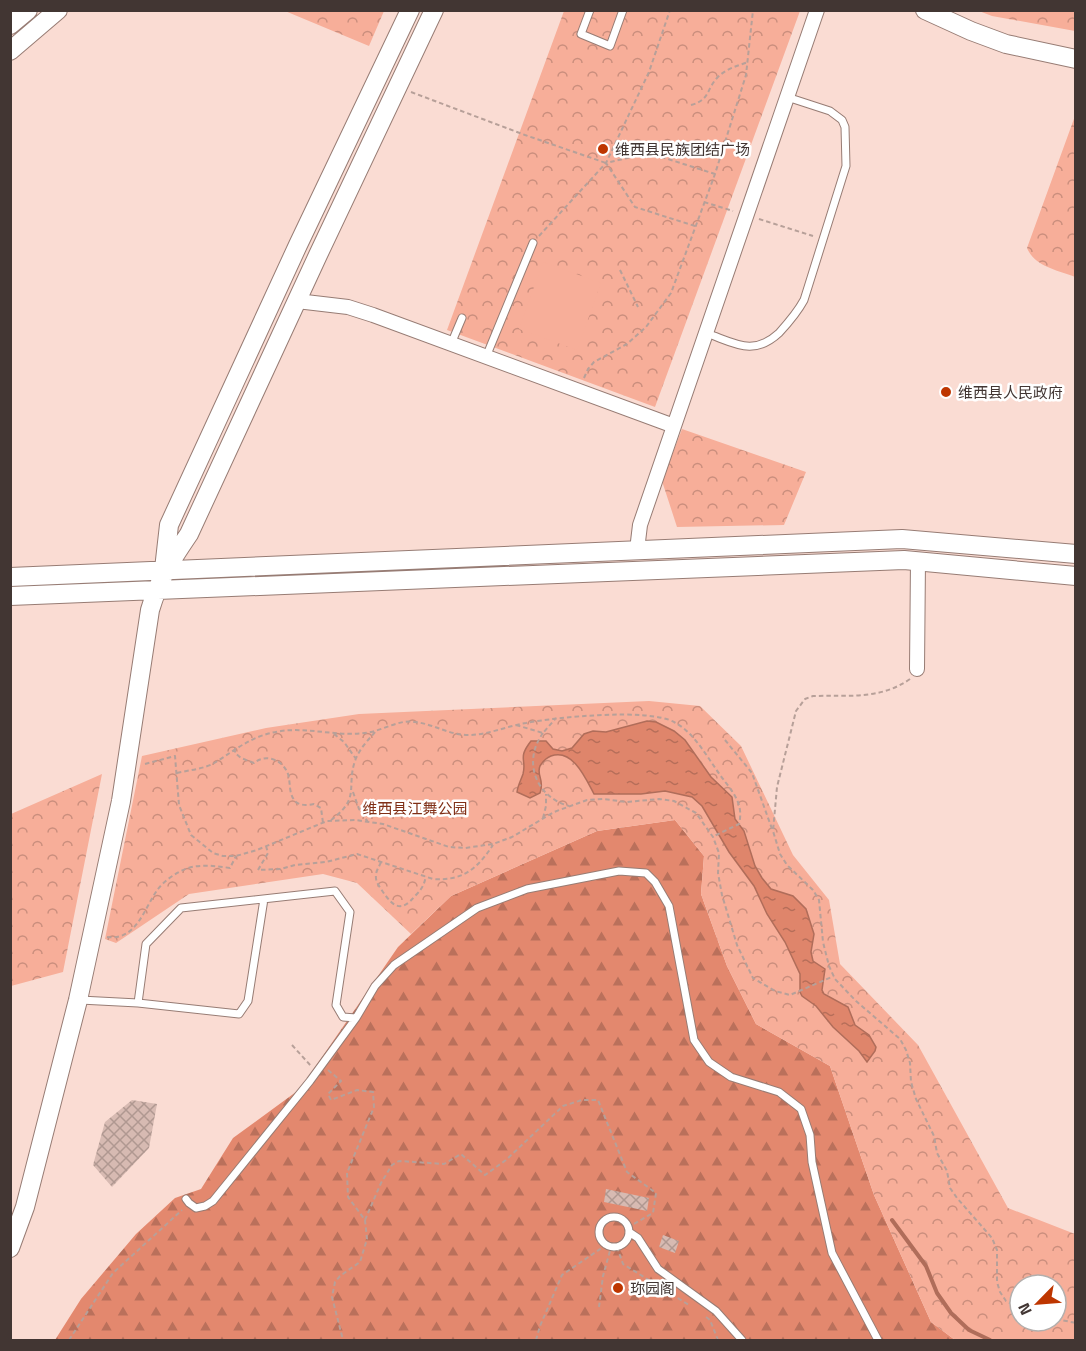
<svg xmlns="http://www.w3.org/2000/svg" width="1086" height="1351" viewBox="0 0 1086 1351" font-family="'Titillium Web','Noto Sans SC',sans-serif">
  <defs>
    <pattern id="forest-firs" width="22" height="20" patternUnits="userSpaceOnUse" patternTransform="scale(1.5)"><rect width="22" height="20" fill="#e3886e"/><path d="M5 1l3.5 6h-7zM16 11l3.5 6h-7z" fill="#ba705b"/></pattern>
    <pattern id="park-crowns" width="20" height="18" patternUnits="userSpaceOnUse" patternTransform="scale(1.5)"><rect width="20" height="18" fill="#f7ae99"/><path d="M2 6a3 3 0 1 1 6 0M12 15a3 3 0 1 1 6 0" fill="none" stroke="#ca8e7d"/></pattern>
    <pattern id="water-ripples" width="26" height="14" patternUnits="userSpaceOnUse" patternTransform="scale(1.5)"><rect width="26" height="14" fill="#df856b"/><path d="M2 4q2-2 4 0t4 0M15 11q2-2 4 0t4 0" fill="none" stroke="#b66e59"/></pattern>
    <pattern id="building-cross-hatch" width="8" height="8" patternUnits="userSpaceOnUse" patternTransform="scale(1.5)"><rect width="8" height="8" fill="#d7bab2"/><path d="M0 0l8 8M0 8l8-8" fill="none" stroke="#b09891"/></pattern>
  </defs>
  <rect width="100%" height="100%" fill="#fadcd3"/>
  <path fill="url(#forest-firs)" d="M675,820L704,856L701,894L727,966L756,1024L830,1066L874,1195L931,1322L955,1340H55L81,1299L136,1234L175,1198L201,1189L233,1138L300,1089L398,947L451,896L597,831Z"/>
  <path fill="url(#park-crowns)" fill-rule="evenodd" d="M285,11H384L369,46Z
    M564,11H800L655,407L447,330Z
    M979,11H1075V31L992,16Z
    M1075,116V277C1058,270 1035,267 1027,248Z
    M682,429L806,472L784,525L677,527L662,481Z
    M649,701L700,706L741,746L793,855L829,900L840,964L918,1045L1008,1208L1075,1234V1340H955L931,1322L874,1195L830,1066L756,1024L727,966L701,894L704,856L675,820L597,831L451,896L411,934L357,883L323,874L189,894L116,943L105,939L142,756L266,728L359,714ZM1020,1285H1056V1321H1020Z
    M102,774L63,972L11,986V814Z"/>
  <path fill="#f7ae99" d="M543,262L601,283L577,350L519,329Z"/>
  <path fill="url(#water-ripples)" stroke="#b06d5a" stroke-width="1.5" d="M647,721L656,722L674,731L685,740L711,777L732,797L735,819L744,831L755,866L762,878L771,889L793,896L806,909L814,934L811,952L813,961L825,969L822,990L824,994L848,1007L855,1025L869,1035L876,1047L875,1051L867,1062L859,1051L833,1027L816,1006L802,996L800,992V974L785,942L767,914L754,886L729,852L702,806L692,797L665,791L641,794H594C586,779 573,748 551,756C546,758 543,761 540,766C536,775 545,780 540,793L530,798L517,792C518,785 521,780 523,774C527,759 517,759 531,741H546L553,749L562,751L572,748L584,734L593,731L606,732Z"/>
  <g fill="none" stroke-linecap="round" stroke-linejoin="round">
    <path stroke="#b06d5a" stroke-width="4" d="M892,1220L926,1266L937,1293L951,1313L969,1330L990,1340"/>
  </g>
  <path fill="url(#building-cross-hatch)" d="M132,1100L157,1104L149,1148L112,1187L93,1165L105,1122Z
    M606,1189L649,1198L647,1211L604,1202Z
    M663,1235L679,1241L675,1253L659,1247Z"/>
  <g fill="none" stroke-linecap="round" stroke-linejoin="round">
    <defs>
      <path id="lane" d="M590,10L581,34L610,46L623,10
        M706,333C735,343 753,357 779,333C789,322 797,313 804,300L846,166L845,127L842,120L830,111L787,97
        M451,344L462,318
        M486,357L533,243
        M80,1000L138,1003L239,1014L248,1001L264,899
        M138,1003L146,944L181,908L335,891L350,912L336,1005L343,1017L356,1018L375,986L394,965L477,908L527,889L619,871L646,873L655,882L669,906L694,1040L709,1062L731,1077L779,1092L801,1109L810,1135L812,1162L832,1253L878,1340
        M186,1199L189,1203L196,1208L205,1206L213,1201L310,1081L356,1018
        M599 1232a15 15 0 1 1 30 0a15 15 0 1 1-30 0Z
        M629,1232L638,1238L658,1269L716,1311L742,1340"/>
      <path id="street" d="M297,301L348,307L373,315L674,426
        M637,550L640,525L817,10
        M917,669L918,560"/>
      <path id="secondary" d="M925,10L971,31L1006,44L1076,59
        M10,25L28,10
        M10,51L58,10
        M164,569L169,525L298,245L410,10
        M10,577L902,539L1076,554
        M10,596L904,560L1076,576
        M10,1248L25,1207L78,1000L121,801L150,610C160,577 170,562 189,534L318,255L434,10"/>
    </defs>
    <use href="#lane" stroke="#977c74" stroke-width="9"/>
    <use href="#street" stroke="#977c74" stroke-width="16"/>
    <use href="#secondary" stroke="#977c74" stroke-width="20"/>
    <path stroke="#b7a099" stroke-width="2" stroke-dasharray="4.5 3" stroke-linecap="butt" d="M686,10H689
      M411,92L525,135L606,163
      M691,105C710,100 706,90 717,78C725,69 737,66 748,62
      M704,202L733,211
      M759,219L813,236
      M695,226L635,207L606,163L649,153L715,174
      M539,236L606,163L649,72L670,10
      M620,270L638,307
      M584,378L588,369L594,362L627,344L646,327L671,293L715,174L746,75L753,10
      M910,679C880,700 848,695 813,696L805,699L796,711L777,787L773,831L780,854L787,865L813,890L819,900L823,942L829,966L835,979L856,1001L900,1039L906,1050L910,1063L911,1082L916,1099L934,1136L937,1153L947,1171L950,1188L957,1198L992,1238L997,1250V1282L1000,1292L1006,1301L1020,1308
      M516,725L543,733L556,718
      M543,733C522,762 536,797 569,806
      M334,734L344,742L356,759
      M725,740L752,773L772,829
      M235,748V753L241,758L254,763C266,753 283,760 288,774C291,784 288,794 296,802C301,806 308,805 314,804L321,808L323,823
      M145,764L175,756L179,805L191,835L213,853L223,856H236L257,850L327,821L355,820L383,824L449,847L465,848L493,844L512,837L554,812L587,800L603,799L627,802L659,799L674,801L696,813L713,837L719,853L718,873L722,895L737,945L753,978L775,991L790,995L834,976
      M177,773C189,770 205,769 216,762C238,748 253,735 281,731C311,727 341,738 371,732C385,729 401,719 415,722C434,724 449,735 468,735C488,735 507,726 526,723C556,717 649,708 674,722C693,732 704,752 716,769C728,788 745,800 739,824L714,836
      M353,792L359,809L368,822
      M543,818L546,806V794
      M331,820C361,798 346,787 355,761C359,749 369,739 377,730
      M266,846L268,853L258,870L281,869L295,865L326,862L357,854L433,879C463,881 477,869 493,845
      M381,862C379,867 376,871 376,875C375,882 380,887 383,892C394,908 402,912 415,896C422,889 424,885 426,876
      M107,937C137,941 144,908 158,889C165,880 177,872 188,868C202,864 216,866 230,868L236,856
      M292,1045L311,1066
      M328,1070L341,1081L328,1094L331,1100L357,1090L373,1092L374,1107L347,1173L348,1197L365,1220L367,1239L360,1262L340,1276L335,1282L332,1297L343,1340
      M365,1220L381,1183L392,1165L399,1161L444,1164L461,1154L485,1175L506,1160L563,1106L582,1100H598L627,1172L656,1193L653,1213L634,1224
      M617,1247L623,1264L689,1305
      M599,1307L603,1276L611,1247
      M706,1317L710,1320L718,1340
      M1056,1319L1076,1323
      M69,1340L113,1273L182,1210
      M536,1340L540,1326L562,1275L606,1245"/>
    <use href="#lane" stroke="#fff" stroke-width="7"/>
    <use href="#street" stroke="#fff" stroke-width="14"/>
    <use href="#secondary" stroke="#fff" stroke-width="18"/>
  </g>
  <g fill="#be3600" stroke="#fff" stroke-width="2">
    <circle cx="603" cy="149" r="6"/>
    <circle cx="946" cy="392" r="6"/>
    <circle cx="618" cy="1288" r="6"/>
  </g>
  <g text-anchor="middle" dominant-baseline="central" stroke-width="5" stroke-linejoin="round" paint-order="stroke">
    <g font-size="15" fill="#423633" stroke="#fff" text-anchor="start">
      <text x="615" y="149">维西县民族团结广场</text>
      <text x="958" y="392">维西县人民政府</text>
      <text x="630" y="1288">珎园阁</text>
    </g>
    <g font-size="15" fill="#802f16" stroke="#fff">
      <text x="415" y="808">维西县江舞公园</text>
    </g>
  </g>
  <rect width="1086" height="1351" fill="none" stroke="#423633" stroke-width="24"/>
  <g transform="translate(1038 1303) rotate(245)"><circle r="28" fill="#ffffff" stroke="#b3afad" stroke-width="1.5"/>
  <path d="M0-4.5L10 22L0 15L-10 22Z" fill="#be3600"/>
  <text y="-9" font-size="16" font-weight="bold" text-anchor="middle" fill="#423633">N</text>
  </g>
</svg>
